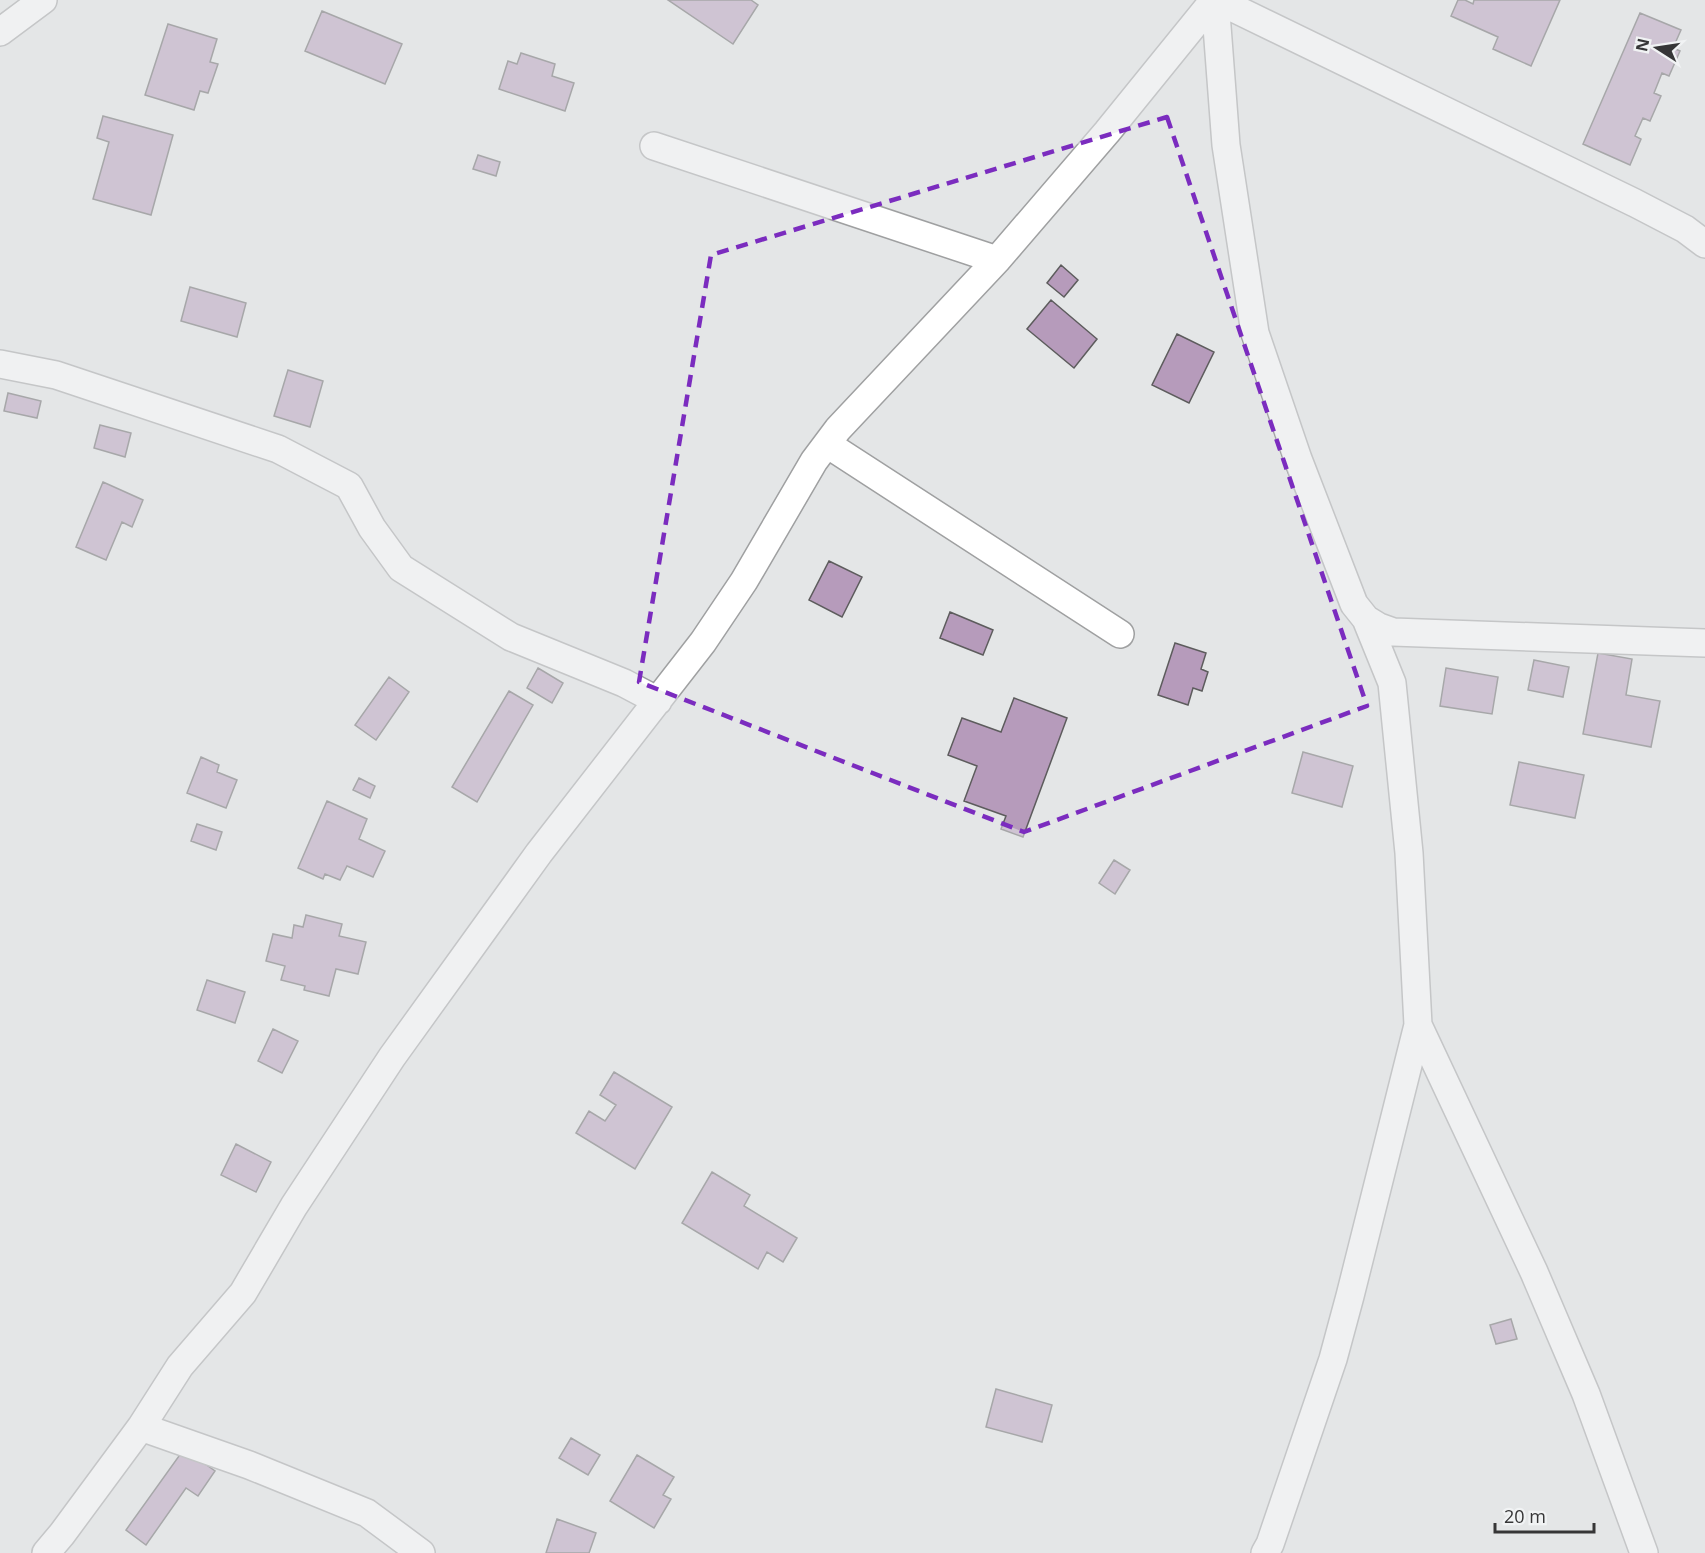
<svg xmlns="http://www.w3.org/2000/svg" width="1705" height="1553" viewBox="0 0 1705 1553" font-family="'Open Sans',sans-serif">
  <rect width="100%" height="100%" fill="#e4e6e7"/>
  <path fill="#b69bbb" stroke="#5d5c5d" stroke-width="1.5" d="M668,0H751L758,5L733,44Z
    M1458,0H1465L1473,4L1474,0H1560L1531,66L1493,49L1498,37L1451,16Z
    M322,11L402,44L385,84L305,51Z
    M1640,13L1681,30L1673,48L1680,51L1669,76L1662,73L1654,93L1661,96L1650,121L1643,118L1635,136L1641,139L1630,165L1583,144Z
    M168,24L217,39L210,62L218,64L208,93L200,91L194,110L145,95Z
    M521,53L555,64L552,76L574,83L565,111L499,89L508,61L517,64Z
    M103,116L173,135L151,215L93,199L109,142L97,138Z
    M478,155L500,162L496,176L473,169Z
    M1061,265L1078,280L1064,297L1047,283Z
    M190,287L246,303L237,337L181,321Z
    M1051,300L1097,339L1074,368L1027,329Z
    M1177,334L1214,352L1189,403L1152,385Z
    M288,370L323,381L310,427L274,416Z
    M8,393L41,401L37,418L4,411Z
    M100,425L131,433L125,457L94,448Z
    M103,482L143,500L132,527L122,522L106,560L76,547Z
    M829,561L862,577L842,617L809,600Z
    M950,612L993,630L983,655L940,638Z
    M1175,643L1206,653L1201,669L1208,672L1202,691L1193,688L1188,705L1158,695Z
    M1598,653L1632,659L1626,695L1660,701L1651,747L1583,734Z
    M1534,660L1569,667L1563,697L1528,690Z
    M538,668L563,683L552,703L527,688Z
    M1446,668L1498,677L1492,714L1440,706Z
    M389,677L409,692L376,740L355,725Z
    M509,691L533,705L477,802L452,787Z
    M1014,698L1067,718L1023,837L1001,829L1006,816L964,801L977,766L948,755L962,718L1001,732Z
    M1303,752L1353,766L1342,807L1292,793Z
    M201,757L219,765L217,772L237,780L226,808L187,793Z
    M1519,762L1584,775L1575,818L1510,805Z
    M359,778L375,786L370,798L353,790Z
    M327,801L367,819L359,839L385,851L373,877L347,866L340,880L325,874L323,879L298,868Z
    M197,824L222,832L216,850L191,841Z
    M1114,860L1130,870L1115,894L1099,883Z
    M306,915L342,924L339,936L366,942L358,974L336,969L329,996L304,990L305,986L281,980L285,966L266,961L273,934L292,938L294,925L303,927Z
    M207,980L245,992L235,1023L197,1010Z
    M273,1029L298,1041L282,1073L258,1061Z
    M614,1072L672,1107L635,1169L576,1133L589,1111L605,1121L616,1105L600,1095Z
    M236,1144L271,1162L256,1192L221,1175Z
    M712,1172L750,1195L744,1206L797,1238L783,1262L767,1252L758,1269L682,1223Z
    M1511,1319L1517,1339L1496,1344L1490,1325Z
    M996,1389L1052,1405L1042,1442L986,1427Z
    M571,1438L600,1455L588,1475L559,1458Z
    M184,1449L215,1471L198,1496L186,1488L146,1545L126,1530Z
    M637,1455L674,1477L663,1495L671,1499L654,1528L610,1501Z
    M557,1519L596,1533L589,1553H546Z"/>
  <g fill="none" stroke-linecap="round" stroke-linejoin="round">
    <defs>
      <path id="minor" d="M1215,0L1226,145L1255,333L1298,459L1354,604L1366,619L1392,683L1409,853L1418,1025L1534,1272L1586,1394L1644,1553
        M1217,0L1635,203L1685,229L1705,244
        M0,32L43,0
        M654,146L997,260
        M0,364L56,375L278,449L349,486L372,528L401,568L511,637L624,683L658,701
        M827,444L1120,634
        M1366,619L1379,627L1393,632L1705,643
        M141,1427L249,1465L367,1513L421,1553
        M46,1553L62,1534L141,1427L180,1366L243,1293L294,1206L392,1057L539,853L703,642L744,581L814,461L838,429L997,260L1107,132L1214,0
        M1265,1553L1270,1544L1333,1359L1350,1296L1418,1025"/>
    </defs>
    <use href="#minor" stroke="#9fa0a1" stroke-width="30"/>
    <use href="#minor" stroke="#fff" stroke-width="27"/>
  </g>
  <path d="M0 0H1705V1553H0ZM1167,117L1367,706L1024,832L639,682L711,255Z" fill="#e4e6e7" fill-opacity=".55" fill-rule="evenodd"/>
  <path fill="none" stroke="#7b2cbf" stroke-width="4.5" stroke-dasharray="12 8" stroke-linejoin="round" d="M1167,117L1367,706L1024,832L639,682L711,255Z"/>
  <g transform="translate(1657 48) rotate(282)" stroke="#f1f3f4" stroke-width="4.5" paint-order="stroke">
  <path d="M0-4.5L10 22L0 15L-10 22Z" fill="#363637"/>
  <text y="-9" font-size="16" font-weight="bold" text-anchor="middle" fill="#363637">N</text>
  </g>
  <path d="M1495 1523v9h99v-9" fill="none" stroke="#363637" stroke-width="3"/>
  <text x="1504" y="1523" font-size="18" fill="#363637" stroke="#f1f3f4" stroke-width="4.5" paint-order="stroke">20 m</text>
</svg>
